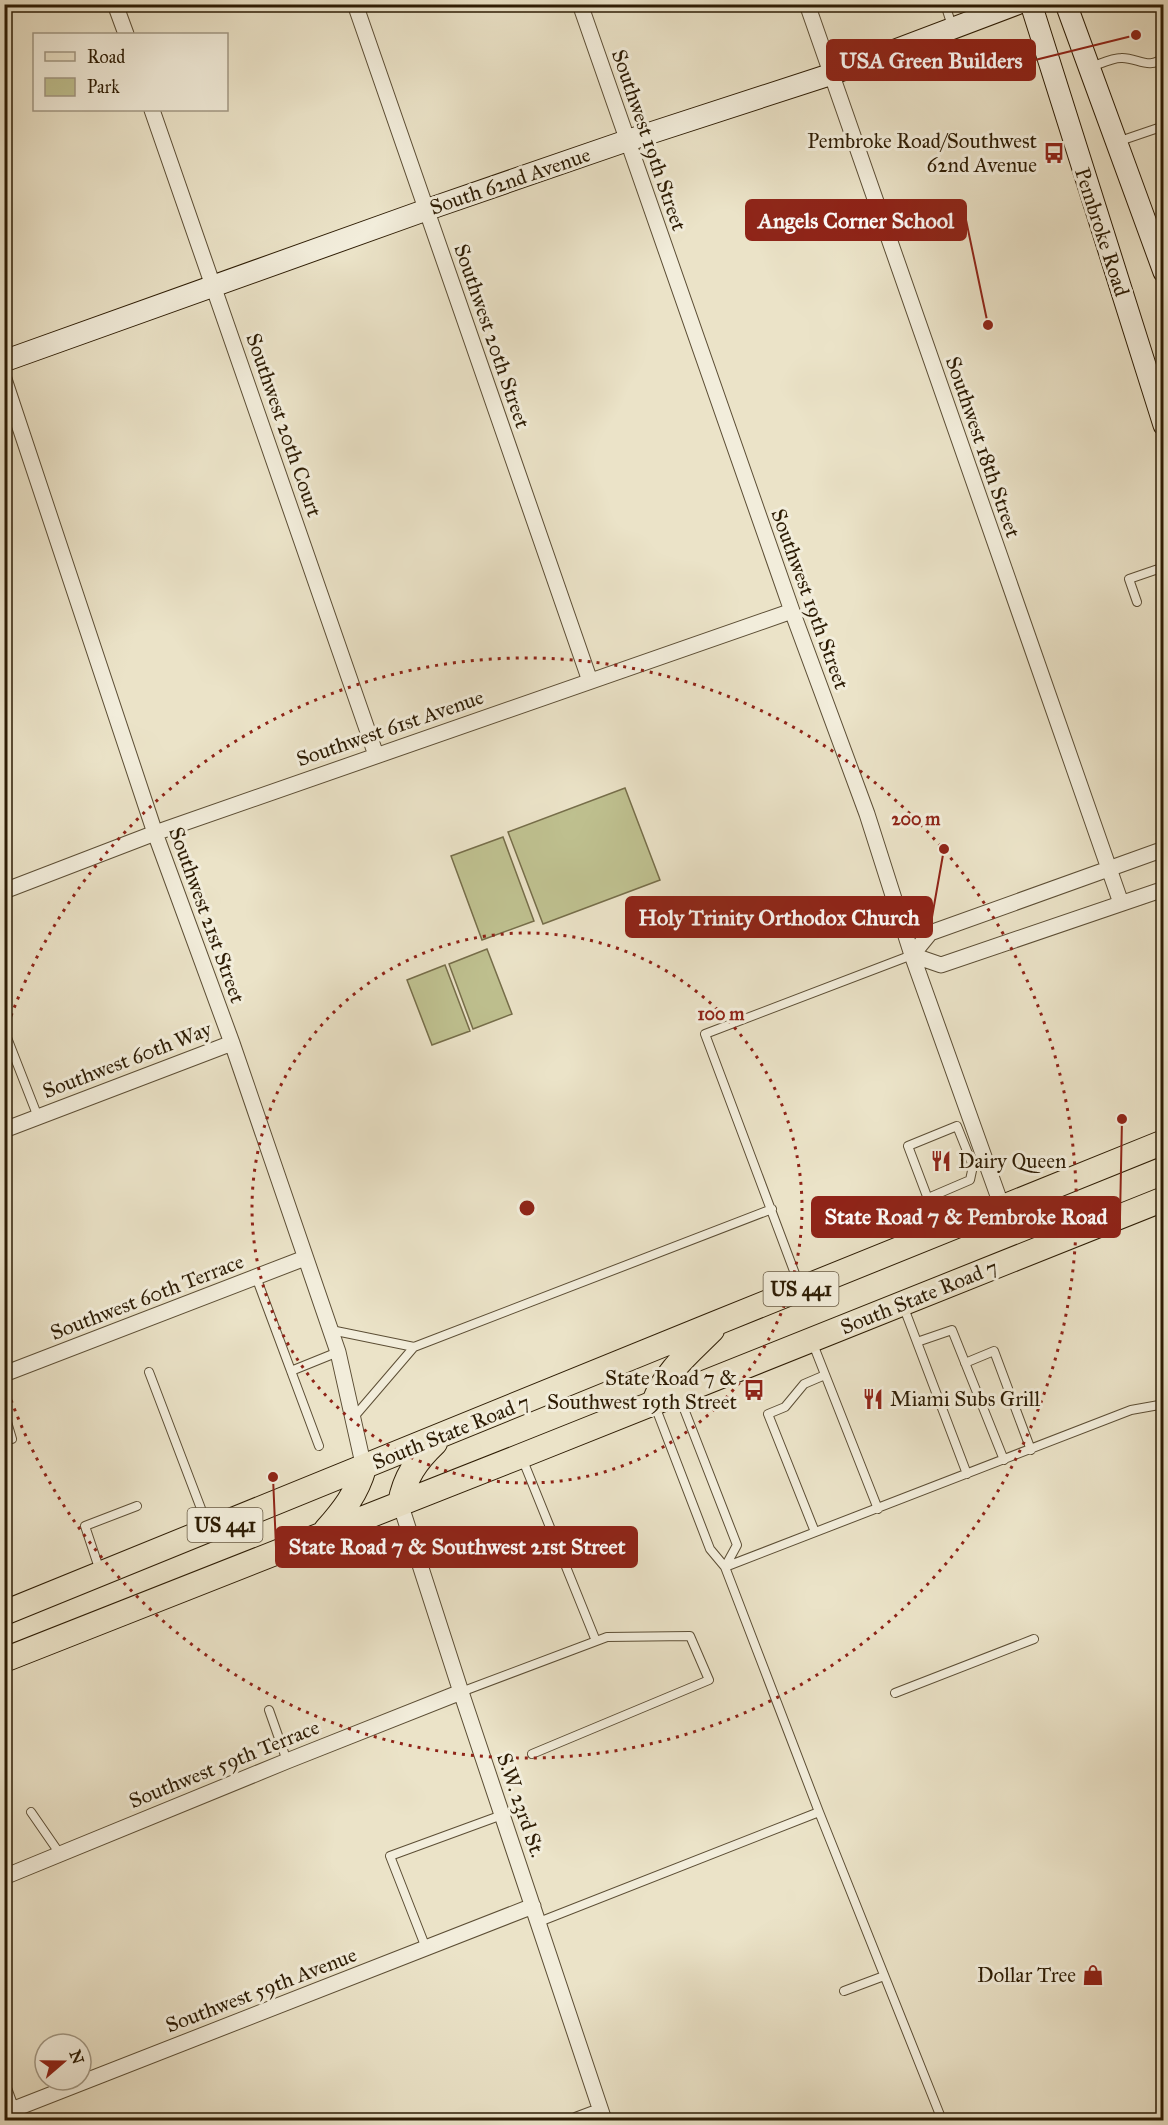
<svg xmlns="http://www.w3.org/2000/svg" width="1168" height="2125" viewBox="0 0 1168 2125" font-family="'IM FELL Great Primer',serif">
  <rect width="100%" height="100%" fill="#ebe3c8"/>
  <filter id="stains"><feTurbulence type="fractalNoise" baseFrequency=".00333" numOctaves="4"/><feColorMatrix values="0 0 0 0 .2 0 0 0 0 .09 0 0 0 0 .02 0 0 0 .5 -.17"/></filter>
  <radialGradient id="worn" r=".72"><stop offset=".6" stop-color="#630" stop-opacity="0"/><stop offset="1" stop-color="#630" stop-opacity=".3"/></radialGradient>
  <path fill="#bfc190" stroke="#766e4a" stroke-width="1.5" d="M625,788L660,880L543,924L508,832Z
    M503,837L534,921L482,940L451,856Z
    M487,949L512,1014L473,1029L449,964Z
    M445,965L470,1031L432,1045L407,980Z"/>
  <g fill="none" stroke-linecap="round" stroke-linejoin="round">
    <defs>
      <path id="lane" d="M945,4L952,26
        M1091,67C1100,64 1112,58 1121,58C1137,57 1149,71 1164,57
        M1117,142L1164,126
        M1137,602L1129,579L1164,567
        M4,1030L38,1117
        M928,1198L970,1180L973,1166L957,1126L908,1146L939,1228
        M256,1277L319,1446
        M800,1287L705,1034L912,955
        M904,1308L967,1474
        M331,1330L414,1347
        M917,1342L952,1330L1004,1460
        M813,1344L878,1509
        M965,1363L994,1351L1031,1450
        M291,1371L338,1352
        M149,1372L208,1527
        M679,1396L737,1545L725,1567
        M655,1406L710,1549L725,1567L819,1812L942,2120
        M4,1412L12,1439
        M354,1417L414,1347L772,1209
        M522,1458L596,1641
        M815,1532L768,1414L785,1407L804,1384L825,1375
        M725,1567L1131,1410L1159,1405L1164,1407
        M100,1571L85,1526L137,1506
        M461,1692L607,1637L690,1636L709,1680L532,1754
        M895,1693L1034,1639
        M269,1710L287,1761
        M31,1812L60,1854
        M539,1922L819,1812
        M426,1948L390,1856L502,1815
        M844,1991L884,1976"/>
      <path id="street" d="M115,4L126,34
        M355,4L590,681
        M580,4L792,611L867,814L912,955L1002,1207
        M807,4L1121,903
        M152,110L376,755
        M4,379L155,833L232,1043L338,1352L364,1468
        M1164,849L930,933L912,955L941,965L1164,889
        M4,891L155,833L792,611
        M4,1130L232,1043
        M4,1374L305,1258
        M400,1503L461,1692L604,2120
        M4,1877L287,1761L461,1692
        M4,2090L15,2120
        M4,2113L533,1906
        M577,2120L601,2111"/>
      <path id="secondary" d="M1031,4L1164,425
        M1066,4L1164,272
        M4,361L426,210L626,141L832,74L1017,4"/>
      <path id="primary" d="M654,1402C665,1372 690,1352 712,1330
        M400,1503C405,1477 416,1461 435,1443
        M326,1530C343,1511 357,1493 364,1468
        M4,1613C392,1458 776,1296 1164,1142
        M4,1660L521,1456L1164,1199"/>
    </defs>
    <use href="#lane" stroke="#5c4e35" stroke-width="10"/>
    <use href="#street" stroke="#5c4e35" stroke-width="17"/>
    <use href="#secondary" stroke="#2d1c04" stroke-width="23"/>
    <use href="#primary" stroke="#2d1c04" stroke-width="26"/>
    <use href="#lane" stroke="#f2eddb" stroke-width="8"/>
    <use href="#street" stroke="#f2eddb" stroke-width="15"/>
    <use href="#secondary" stroke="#f2eddb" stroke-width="21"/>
    <use href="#primary" stroke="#ebe3c8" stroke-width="24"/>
  </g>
  <g fill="none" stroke="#8f2418" stroke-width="3" stroke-dasharray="3 6">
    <circle cx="527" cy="1208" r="275"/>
    <path d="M5 1033A550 550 0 1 1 5 1383"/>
  </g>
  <defs>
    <symbol id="bus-bare" viewBox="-9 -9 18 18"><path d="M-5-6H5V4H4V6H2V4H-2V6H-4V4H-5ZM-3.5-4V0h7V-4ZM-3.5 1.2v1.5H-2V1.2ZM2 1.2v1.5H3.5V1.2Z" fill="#8f2418" stroke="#f2eddb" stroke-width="2.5" paint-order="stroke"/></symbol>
    <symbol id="restaurant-bare" viewBox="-9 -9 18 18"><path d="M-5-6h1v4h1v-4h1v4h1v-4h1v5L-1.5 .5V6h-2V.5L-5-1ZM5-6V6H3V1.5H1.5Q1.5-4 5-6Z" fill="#8f2418" stroke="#f2eddb" stroke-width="2.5" paint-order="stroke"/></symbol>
    <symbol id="shop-bare" viewBox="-9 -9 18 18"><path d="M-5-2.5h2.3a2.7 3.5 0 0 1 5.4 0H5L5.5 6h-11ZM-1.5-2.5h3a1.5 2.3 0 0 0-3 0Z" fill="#8f2418" stroke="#f2eddb" stroke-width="2.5" paint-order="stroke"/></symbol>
  </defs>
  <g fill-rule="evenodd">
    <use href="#bus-bare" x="1039" y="138" width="30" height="30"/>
    <use href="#restaurant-bare" x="926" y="1146" width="30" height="30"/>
    <use href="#bus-bare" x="739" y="1375" width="30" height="30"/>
    <use href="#restaurant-bare" x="858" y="1384" width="30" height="30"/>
    <use href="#shop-bare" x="1078" y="1960" width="30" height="30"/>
  </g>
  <g text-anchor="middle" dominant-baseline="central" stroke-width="6" stroke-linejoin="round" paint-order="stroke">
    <g fill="#f2eddb" stroke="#685b44" stroke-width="1.5">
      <rect x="763.5" y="1272" width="75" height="34" rx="4.5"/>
      <rect x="187.5" y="1508" width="75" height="34" rx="4.5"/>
    </g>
    <g font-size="20" font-weight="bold" fill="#2d1c04">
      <text x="801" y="1289">US 441</text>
      <text x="225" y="1525">US 441</text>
    </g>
    <g font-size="21" fill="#2d1c04" stroke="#f2eddb">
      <text transform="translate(649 140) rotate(71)">Southwest 19th Street</text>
      <text transform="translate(510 181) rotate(-19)">South 62nd Avenue</text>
      <text transform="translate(1102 232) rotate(72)">Pembroke Road</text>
      <text transform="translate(492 336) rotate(71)">Southwest 20th Street</text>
      <text transform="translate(284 425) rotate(71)">Southwest 20th Court</text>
      <text transform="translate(983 447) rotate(71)">Southwest 18th Street</text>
      <text transform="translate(810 599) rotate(70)">Southwest 19th Street</text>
      <text transform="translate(390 728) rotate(-19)">Southwest 61st Avenue</text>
      <text transform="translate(207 915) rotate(70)">Southwest 21st Street</text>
      <text transform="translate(127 1060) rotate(-21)">Southwest 60th Way</text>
      <text transform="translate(147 1297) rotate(-21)">Southwest 60th Terrace</text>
      <text transform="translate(919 1297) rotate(-22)">South State Road 7</text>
      <text transform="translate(451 1432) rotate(-22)">South State Road 7</text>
      <text transform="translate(224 1764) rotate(-22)">Southwest 59th Terrace</text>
      <text transform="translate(521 1805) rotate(71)">S.W. 23rd St.</text>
      <text transform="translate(261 1990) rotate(-21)">Southwest 59th Avenue</text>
    </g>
    <g font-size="21" fill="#2d1c04" stroke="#f2eddb" text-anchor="end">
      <text x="1037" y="141">Pembroke Road/Southwest<tspan x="1037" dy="24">62nd Avenue</tspan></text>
      <text x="958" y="1161" text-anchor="start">Dairy Queen</text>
      <text x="737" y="1378">State Road 7 &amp;<tspan x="737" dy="24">Southwest 19th Street</tspan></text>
      <text x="890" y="1399" text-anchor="start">Miami Subs Grill</text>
      <text x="1076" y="1975">Dollar Tree</text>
    </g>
  </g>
  <circle cx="527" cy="1208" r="9" fill="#8f2418" stroke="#f2eddb" stroke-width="3"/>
  <g font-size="18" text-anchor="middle" font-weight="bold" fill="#8f2418" stroke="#f2eddb" stroke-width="6" stroke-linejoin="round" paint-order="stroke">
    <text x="916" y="825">200 m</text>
    <text x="721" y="1020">100 m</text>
  </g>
  <path fill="none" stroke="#8f2418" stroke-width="2" d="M1136 35L1035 60M988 325L966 220M944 849L932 917M1122 1119L1120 1217M273 1477L276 1547"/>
  <g fill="#8f2418" stroke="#f2eddb" stroke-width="2">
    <circle cx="1136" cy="35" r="6"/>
    <circle cx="988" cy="325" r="6"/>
    <circle cx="944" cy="849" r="6"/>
    <circle cx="1122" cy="1119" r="6"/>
    <circle cx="273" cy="1477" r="6"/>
  </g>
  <g fill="#8f2418" stroke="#8f2418" stroke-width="2">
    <rect x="827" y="40" width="208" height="40" rx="6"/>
    <rect x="746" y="200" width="220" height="40" rx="6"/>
    <rect x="626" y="897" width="306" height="40" rx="6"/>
    <rect x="812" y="1197" width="308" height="40" rx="6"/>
    <rect x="276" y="1527" width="361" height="40" rx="6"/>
  </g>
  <g font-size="22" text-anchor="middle" font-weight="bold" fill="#fff">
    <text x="931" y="68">USA Green Builders</text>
    <text x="856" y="228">Angels Corner School</text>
    <text x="779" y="925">Holy Trinity Orthodox Church</text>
    <text x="966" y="1224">State Road 7 &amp; Pembroke Road</text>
    <text x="457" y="1554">State Road 7 &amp; Southwest 21st Street</text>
  </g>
  <rect width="1168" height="2125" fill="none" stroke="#ebe3c8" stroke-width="24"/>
  <rect x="6" y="6" width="1156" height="2113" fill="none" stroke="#2d1c04" stroke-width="3"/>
  <rect x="12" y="12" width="1144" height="2101" fill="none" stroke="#2d1c04" stroke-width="1.5"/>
  <rect x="33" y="33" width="195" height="78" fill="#f2eddb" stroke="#a39985" stroke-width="1.5"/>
  <rect x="45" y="52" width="30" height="9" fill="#ebe3c8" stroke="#a39985" stroke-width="1.5"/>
  <text x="87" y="63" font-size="18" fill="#2d1c04">Road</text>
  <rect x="45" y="78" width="30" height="18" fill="#bfc190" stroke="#a39985" stroke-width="1.5"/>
  <text x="87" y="93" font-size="18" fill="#2d1c04">Park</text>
  <g transform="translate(63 2062) rotate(70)"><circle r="28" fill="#f2eddb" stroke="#a39985" stroke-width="1.5"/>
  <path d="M0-4.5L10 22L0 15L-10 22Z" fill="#8f2418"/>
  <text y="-9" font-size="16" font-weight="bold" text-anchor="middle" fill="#2d1c04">N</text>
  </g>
  <rect width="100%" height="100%" filter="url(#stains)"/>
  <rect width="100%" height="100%" fill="url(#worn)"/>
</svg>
